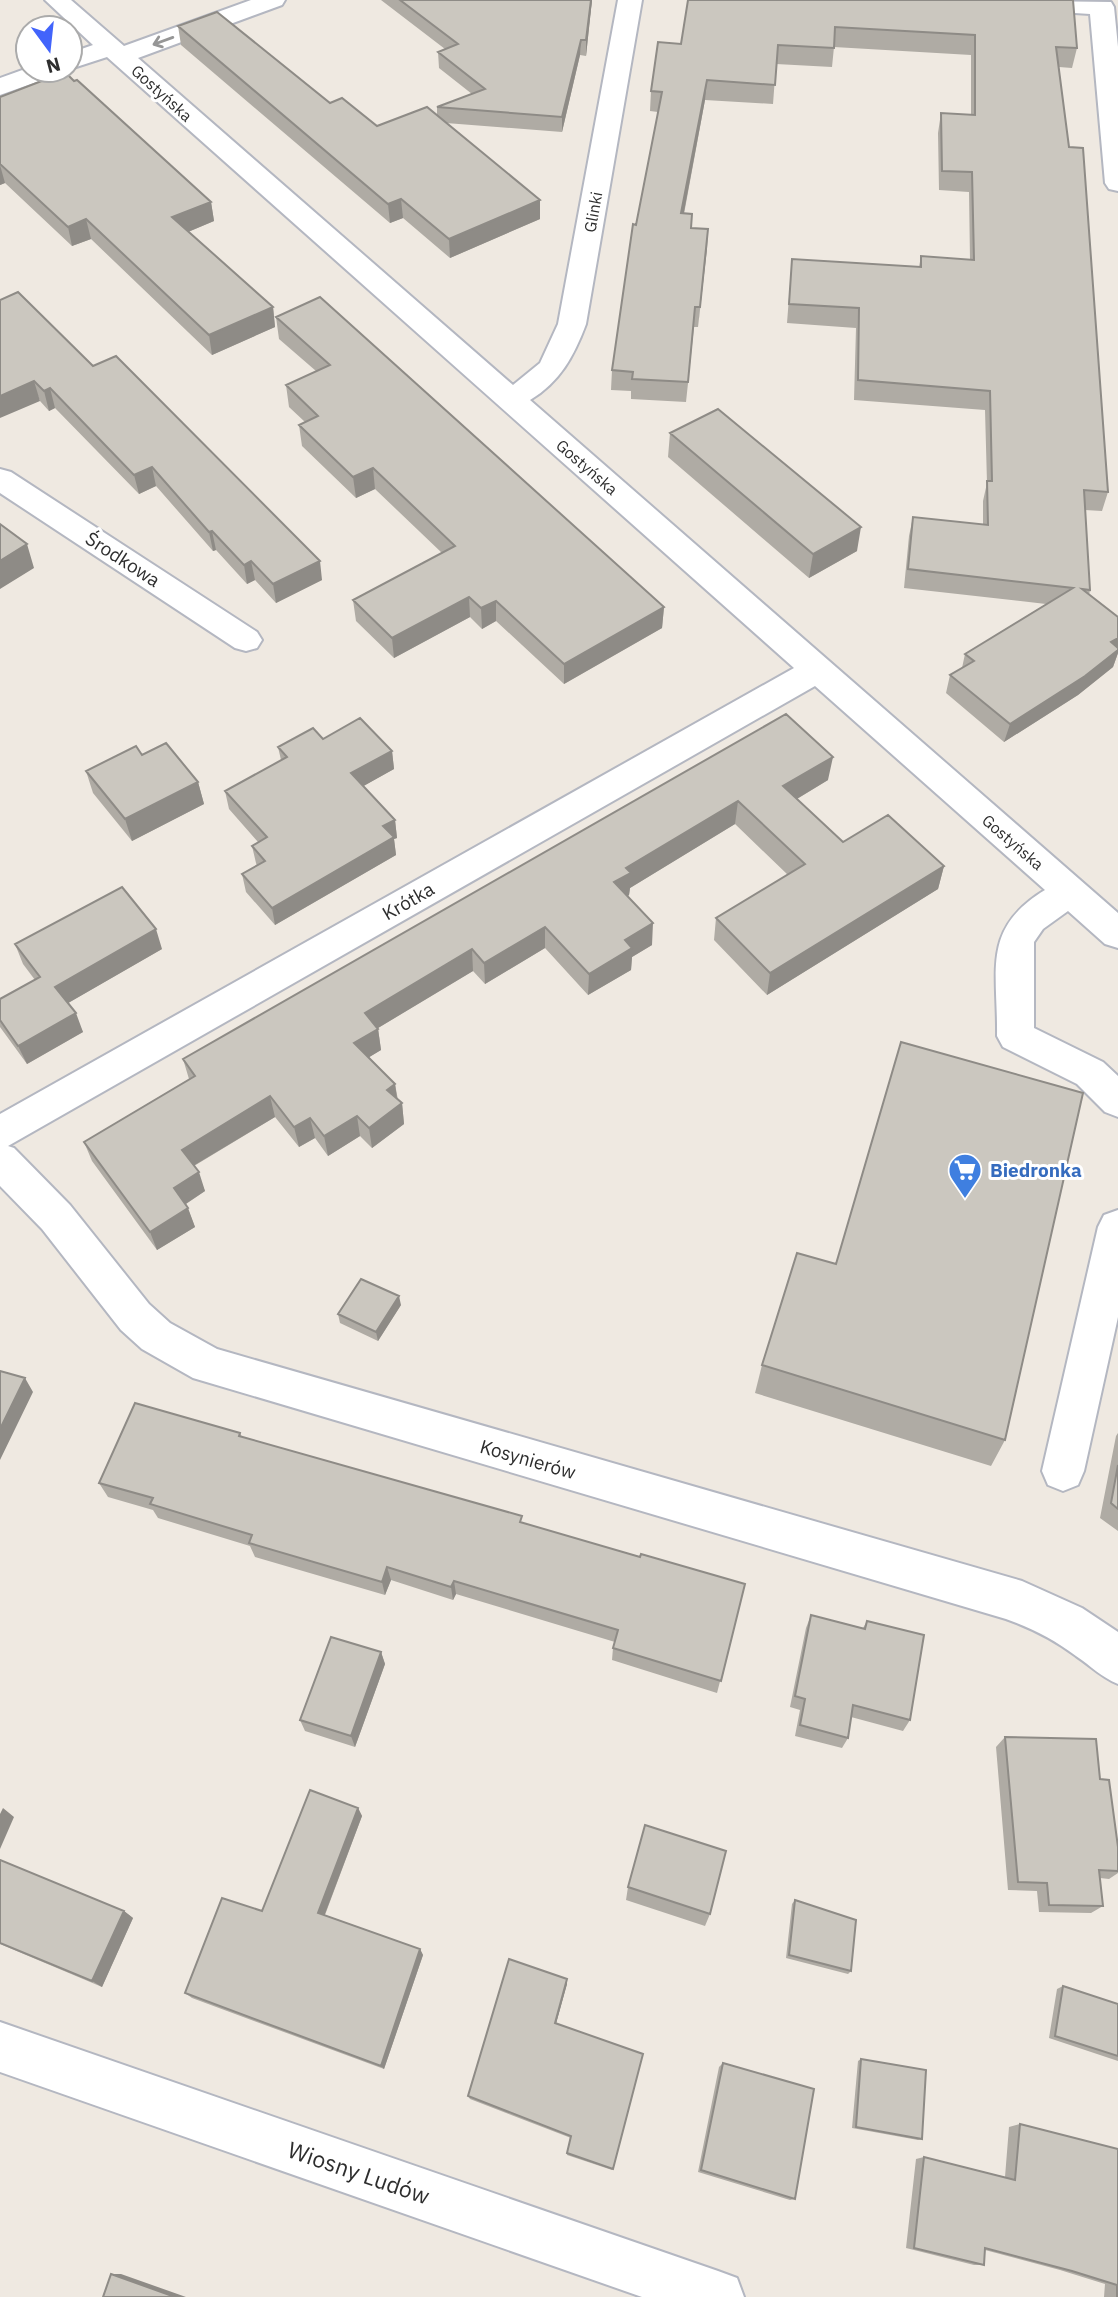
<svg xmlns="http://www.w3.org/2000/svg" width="1118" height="2297" viewBox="0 0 1118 2297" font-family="'IBM Plex Sans',sans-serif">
  <rect width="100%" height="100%" fill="#efe9e1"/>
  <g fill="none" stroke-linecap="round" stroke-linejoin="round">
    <defs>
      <path id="minor" d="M45,0H71L124,46L251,0H285L282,5L138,58L513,385L540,363L558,324L618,0H642L586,324C574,356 560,382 530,400L1118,913V948L1105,944L1068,911L1043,929L1034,942V1028L1103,1062L1118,1076V1117L1105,1112L1077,1084L1003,1047L997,1036C998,970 981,929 1045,890L815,686L8,1146L14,1148L70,1205L149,1304L170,1323L217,1349L1022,1581L1082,1608L1118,1632V1684C1101,1677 1091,1666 1076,1656C1055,1640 1031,1628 1006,1619L193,1378L142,1349L121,1330L42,1229L0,1186V1114L794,668L107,57L70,69V53L93,45Z
        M971,0L1111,2L1114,7L1118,47V191L1109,189L1105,183L1090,14L983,7L974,5Z
        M28,68L59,70L56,75L0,95V78Z
        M0,469L11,472L257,632L262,640L257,648L246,651L235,648L0,493Z
        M1118,1210V1317L1084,1471L1078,1485L1063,1491L1048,1485L1042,1471L1098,1227L1104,1215Z
        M0,2022L718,2271L737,2278L744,2297H642L0,2072Z"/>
    </defs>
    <use href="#minor" stroke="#b4b7c1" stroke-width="4"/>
    <use href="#minor" fill="#fff" fill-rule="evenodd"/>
  </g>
  <path fill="#afaba4" d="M381,0H592L586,56L580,55L562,132L446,123L540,219L450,258L403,218L390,223L181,45L178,26L377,126L437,116V107L472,94L439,68L438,52L445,49Z
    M688,0L1077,48L1072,68L1059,67L1108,492L1102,511L1085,510L1090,590L1089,595L1118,617V653L1113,667L1078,695L1004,742L946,693L950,675L962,668L965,654L1046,604L904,588L909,536L913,517L983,525V501L987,483L985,410L854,400L856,328L787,323L792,259L919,267L921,256L970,260L969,192L939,190L938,133L941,113L971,115V55L834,47L832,67L776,64L773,104L705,100L684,214L691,228L708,229L698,327H694L686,402L631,399V391L611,390L612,370L636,225L658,112L650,111L651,91L681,44Z
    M0,97L211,202L214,221L188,232L273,307L275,327L212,355L91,239L72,246L5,183L0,185Z
    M0,300L93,366L322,580L276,603L255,580L247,584L216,550L213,551L156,486L139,494L55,408L49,411L40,401Z
    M276,317L664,607L662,628L564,684L496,621L482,629L470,617L394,658L356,621L353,600L442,553L375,489L356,498L302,446L299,425L305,422L289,407L286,385L316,371L279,339Z
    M670,433L857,551L809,578L668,457Z
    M786,714L828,780L797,799L843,842L944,866L938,889L767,995L714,940L716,918L788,875L735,824L630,888L629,895L628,896L652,945L632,957L631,970L588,995L545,948L485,984L473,971L378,1028L381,1050L369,1057L395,1084L398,1100L402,1103L404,1124L372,1148L360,1136L328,1156L315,1138L299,1147L275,1117L194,1166L205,1191L186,1204L195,1227L157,1250L92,1161L84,1142L189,1079L183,1059Z
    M323,739L392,751L394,769L363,786L395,820L397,838L394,839L396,855L275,925L246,892L242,874L257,866L256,863L252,846L258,842L229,809L225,791L281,760L278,747Z
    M142,755L198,782L204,804L132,841L93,793L86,771Z
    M15,944L162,949L68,1003L83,1032L27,1064L0,1027V999L35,980L23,964Z
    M401,1305L378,1341L340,1323L338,1314Z
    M762,1365L1005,1440L991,1466L755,1393Z
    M240,1433L242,1437L523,1523L640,1557L745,1584L717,1693L612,1660L613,1648L615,1642L456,1594L453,1600L391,1580L385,1595L255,1557L250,1546L158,1518L153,1510L108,1497L99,1483Z
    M1118,1433V1531L1100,1518L1116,1436Z
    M811,1615L863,1628L867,1621L910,1720L903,1731L851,1717L848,1738L842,1748L795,1736L800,1710L790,1707L806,1628Z
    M381,1652L385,1664L355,1747L305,1731L300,1720Z
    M1005,1737L1100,1779L1118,1847V1873L1109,1879L1100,1878L1103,1906L1091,1913L1039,1912L1037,1891L1008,1890L996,1747Z
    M358,1808L362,1816L325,1915L420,1949L423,1955L384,2069L192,1998L185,1993Z
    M0,1860L124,1911L133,1918L102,1987L0,1944Z
    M628,1887L710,1914L705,1926L626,1900Z
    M795,1900L851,1971L848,1974L786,1958L792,1904Z
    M567,1979V1984L556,2024L613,2169L612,2170L567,2155L571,2138L470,2099L468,2096Z
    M1063,1986L1118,2004V2061L1049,2038L1057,1989Z
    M861,2059L922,2139L918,2140L852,2128L858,2061Z
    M723,2063L795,2199L790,2200L698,2172L719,2067Z
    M1020,2124L1118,2149V2297H1104L1105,2284L1060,2270L985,2250L984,2265H974L906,2248L916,2159L924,2157L1005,2177L1009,2127Z"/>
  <path fill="#8e8b86" d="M591,0H592L586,56V40Z
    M581,40L580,55L562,132V117Z
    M707,80L705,100L680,233L681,213Z
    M0,165L5,183L0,185Z
    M401,199L403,218L390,223L388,204Z
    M540,200V219L450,258L449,239Z
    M211,202L214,221L176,237L172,217Z
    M86,219L91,239L72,246L68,227Z
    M708,229L707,249L698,327L700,307Z
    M273,307L275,327L212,355L209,335Z
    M34,381L40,401L0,418V396Z
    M50,388L55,408L49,411L44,391Z
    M152,467L156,486L139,494L134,475Z
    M373,468L375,489L356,498L353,477Z
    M861,527L857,551L809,578L813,554Z
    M212,531L216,550L213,551L209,532Z
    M27,544L34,568L0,589V561Z
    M251,561L255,580L247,584L244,565Z
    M320,561L322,580L276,603L273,584Z
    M469,597L470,617L394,658L392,638Z
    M496,601V621L482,629L481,608Z
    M664,607L662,628L564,684V664Z
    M1118,638V653L1113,667L1078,695L1004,742L1010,724L1111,642Z
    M392,751L394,769L353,792L351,773Z
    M833,757L828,780L780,809L783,786Z
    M198,782L204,804L132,841L125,819Z
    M738,801L735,824L630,888L629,895L614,905V882L626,868Z
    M395,820L397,838L394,839L396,855L275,925L272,908L383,826Z
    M944,866L938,889L767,995L770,973Z
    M653,923L652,945L632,957L631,970L588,995L589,974L625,940Z
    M545,927V948L485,984L484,963Z
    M156,929L162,949L63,1006L55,987Z
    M472,949L473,971L368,1034L365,1013Z
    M76,1013L83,1032L27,1064L18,1046Z
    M378,1029L381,1050L358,1064L354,1043Z
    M395,1084L398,1105L387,1090Z
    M270,1096L275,1117L188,1169L182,1150Z
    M402,1103L404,1124L372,1148L369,1128Z
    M357,1116L360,1136L328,1156L324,1136Z
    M310,1118L315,1138L299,1147L294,1127Z
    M199,1172L205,1191L181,1207L174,1188Z
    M188,1208L195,1227L157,1250L150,1232Z
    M399,1296L401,1305L378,1341L376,1332Z
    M25,1378L33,1392L0,1460V1429Z
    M387,1567L391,1580L385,1595L382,1582Z
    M454,1581L456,1594L453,1600L451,1587Z
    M381,1652L385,1664L355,1747L351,1736Z
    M3,1808L14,1817L0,1849V1814Z
    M358,1808L362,1816L323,1919L318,1913Z
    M124,1911L133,1918L102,1987L92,1981Z
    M420,1949L423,1955L384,2069L381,2066Z
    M567,1979V1984L555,2027V2023Z
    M111,2274H121L186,2297H175Z"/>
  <path fill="#cbc7bf" stroke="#8e8b86" stroke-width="2" d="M400,0H591L586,40H581L562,117L437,107L485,89L438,52L458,44Z
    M688,0H1073L1077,48L1056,47L1069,147L1083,148L1108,492L1084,490L1090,590L1082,589L1118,617V638L1111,642L1118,648V650L1085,676L1010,724L950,675L974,661L965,654L1073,588L908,569L913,517L988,525L987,481H992L990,391L858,380L859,308L789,304L792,259L921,267V256L974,260L972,172L942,171L941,113L975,115V35L835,27L834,48L778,45L775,85L707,80L681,213L692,214L691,228L708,229L700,307H695L688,382L632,379L633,372L612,370L633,224L636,225L662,92L651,91L658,42L681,44Z
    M217,12L330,103L342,98L377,126L427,107L540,200L449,239L401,199L388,204L178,26Z
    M65,72L74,81L77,80L211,202L172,217L273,307L209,335L86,219L68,227L0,164V97Z
    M18,292L93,366L116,356L320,561L273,584L251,561L244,565L212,531L209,532L152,467L134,475L50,388L44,391L34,381L0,396V300Z
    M320,297L664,607L564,664L496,601L481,608L469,597L392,638L353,600L455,546L373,468L353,477L299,425L318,416L286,385L330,365L276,317Z
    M718,409L861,527L813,554L670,433Z
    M0,524L27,544L0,561Z
    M786,714L833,757L783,786L843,842L888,815L944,866L770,973L716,918L805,864L738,801L626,868L631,873L614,882L653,923L625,940L632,948L589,974L545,927L484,963L472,949L365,1013L378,1029L354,1043L395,1084L387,1090L402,1103L369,1128L357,1116L324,1136L310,1118L294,1127L270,1096L182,1150L199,1172L174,1188L188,1208L150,1232L84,1142L195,1076L183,1059Z
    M360,718L392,751L351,773L395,820L383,826L394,837L272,908L242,874L265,861L252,846L267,837L225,791L287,757L278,747L313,728L323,739Z
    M166,743L198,782L125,819L86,771L136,746L142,755Z
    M122,887L156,929L55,987L76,1013L18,1046L0,1020V999L40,977L15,944Z
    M901,1042L1083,1093L1005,1440L762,1365L797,1253L836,1264Z
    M361,1279L399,1296L376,1332L338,1314Z
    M0,1371L25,1378L0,1429Z
    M135,1403L240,1433L239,1436L522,1516L520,1522L640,1557L641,1554L745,1584L721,1681L613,1648L618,1630L454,1581L451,1587L387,1567L382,1582L249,1543L252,1535L150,1504L153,1498L99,1483Z
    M1118,1465V1509L1111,1503Z
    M811,1615L865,1629L867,1621L924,1635L910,1720L853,1705L848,1738L800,1725L805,1699L795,1696Z
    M331,1637L381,1652L351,1736L300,1720Z
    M1005,1737L1096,1739L1100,1779L1109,1780L1118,1847V1871L1099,1870L1103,1906L1049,1905L1047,1883L1018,1882Z
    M310,1790L358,1808L318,1913L420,1949L381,2066L185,1993L222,1898L262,1911Z
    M645,1825L726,1851L710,1914L628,1887Z
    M0,1860L124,1911L92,1981L0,1943Z
    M795,1900L856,1920L851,1971L789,1955Z
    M509,1959L567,1979L555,2023L643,2054L613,2169L567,2153L571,2136L468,2096Z
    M1063,1986L1118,2004V2056L1055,2036Z
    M861,2059L926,2070L922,2139L856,2127Z
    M723,2063L814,2089L795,2199L701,2170Z
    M1020,2124L1118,2149V2297H1117V2285L1072,2271L985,2248L984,2265L914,2248L924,2157L1015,2180Z
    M111,2274L175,2297H103Z"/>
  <defs><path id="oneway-shaft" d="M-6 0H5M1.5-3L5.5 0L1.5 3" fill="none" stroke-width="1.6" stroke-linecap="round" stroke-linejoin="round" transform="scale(1.75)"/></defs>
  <use stroke="#969696" href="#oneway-shaft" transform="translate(163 41) rotate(160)"/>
  <defs>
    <symbol id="supermarket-pin" viewBox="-11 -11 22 30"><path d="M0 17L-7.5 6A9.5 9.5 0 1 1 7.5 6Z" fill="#3f7fe0" stroke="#fff"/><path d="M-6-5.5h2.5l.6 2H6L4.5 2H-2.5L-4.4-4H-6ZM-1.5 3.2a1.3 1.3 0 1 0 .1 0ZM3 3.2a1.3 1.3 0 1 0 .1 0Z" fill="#fff"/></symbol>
  </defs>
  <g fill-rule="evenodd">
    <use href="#supermarket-pin" x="946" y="1151" width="38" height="52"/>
  </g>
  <g text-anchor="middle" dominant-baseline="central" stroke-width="6" stroke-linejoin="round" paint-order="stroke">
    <g font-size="16" fill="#2e2e2e" stroke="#fff">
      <text transform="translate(162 93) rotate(42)">Gostyńska</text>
      <text transform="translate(593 212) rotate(-80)">Glinki</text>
      <text transform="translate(587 467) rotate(41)">Gostyńska</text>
      <text transform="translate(1013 842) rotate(41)">Gostyńska</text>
    </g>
    <g font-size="19" fill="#2e2e2e" stroke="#fff">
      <text transform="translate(123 559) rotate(33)">Środkowa</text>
      <text transform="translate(408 901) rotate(-30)">Krótka</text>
      <text transform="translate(528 1459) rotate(16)">Kosynierów</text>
    </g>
    <g font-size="19" font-weight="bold" fill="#366cbe" stroke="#fff" text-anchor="start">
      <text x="990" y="1170">Biedronka</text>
    </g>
    <g font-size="23" fill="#2e2e2e" stroke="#fff">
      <text transform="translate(359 2172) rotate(19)">Wiosny Ludów</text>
    </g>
  </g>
  <g transform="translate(49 49) rotate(165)"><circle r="33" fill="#ffffff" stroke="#ababab" stroke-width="2"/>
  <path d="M0-5L12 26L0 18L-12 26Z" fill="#4264fb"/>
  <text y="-10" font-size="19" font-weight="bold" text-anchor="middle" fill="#2e2e2e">N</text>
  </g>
</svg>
